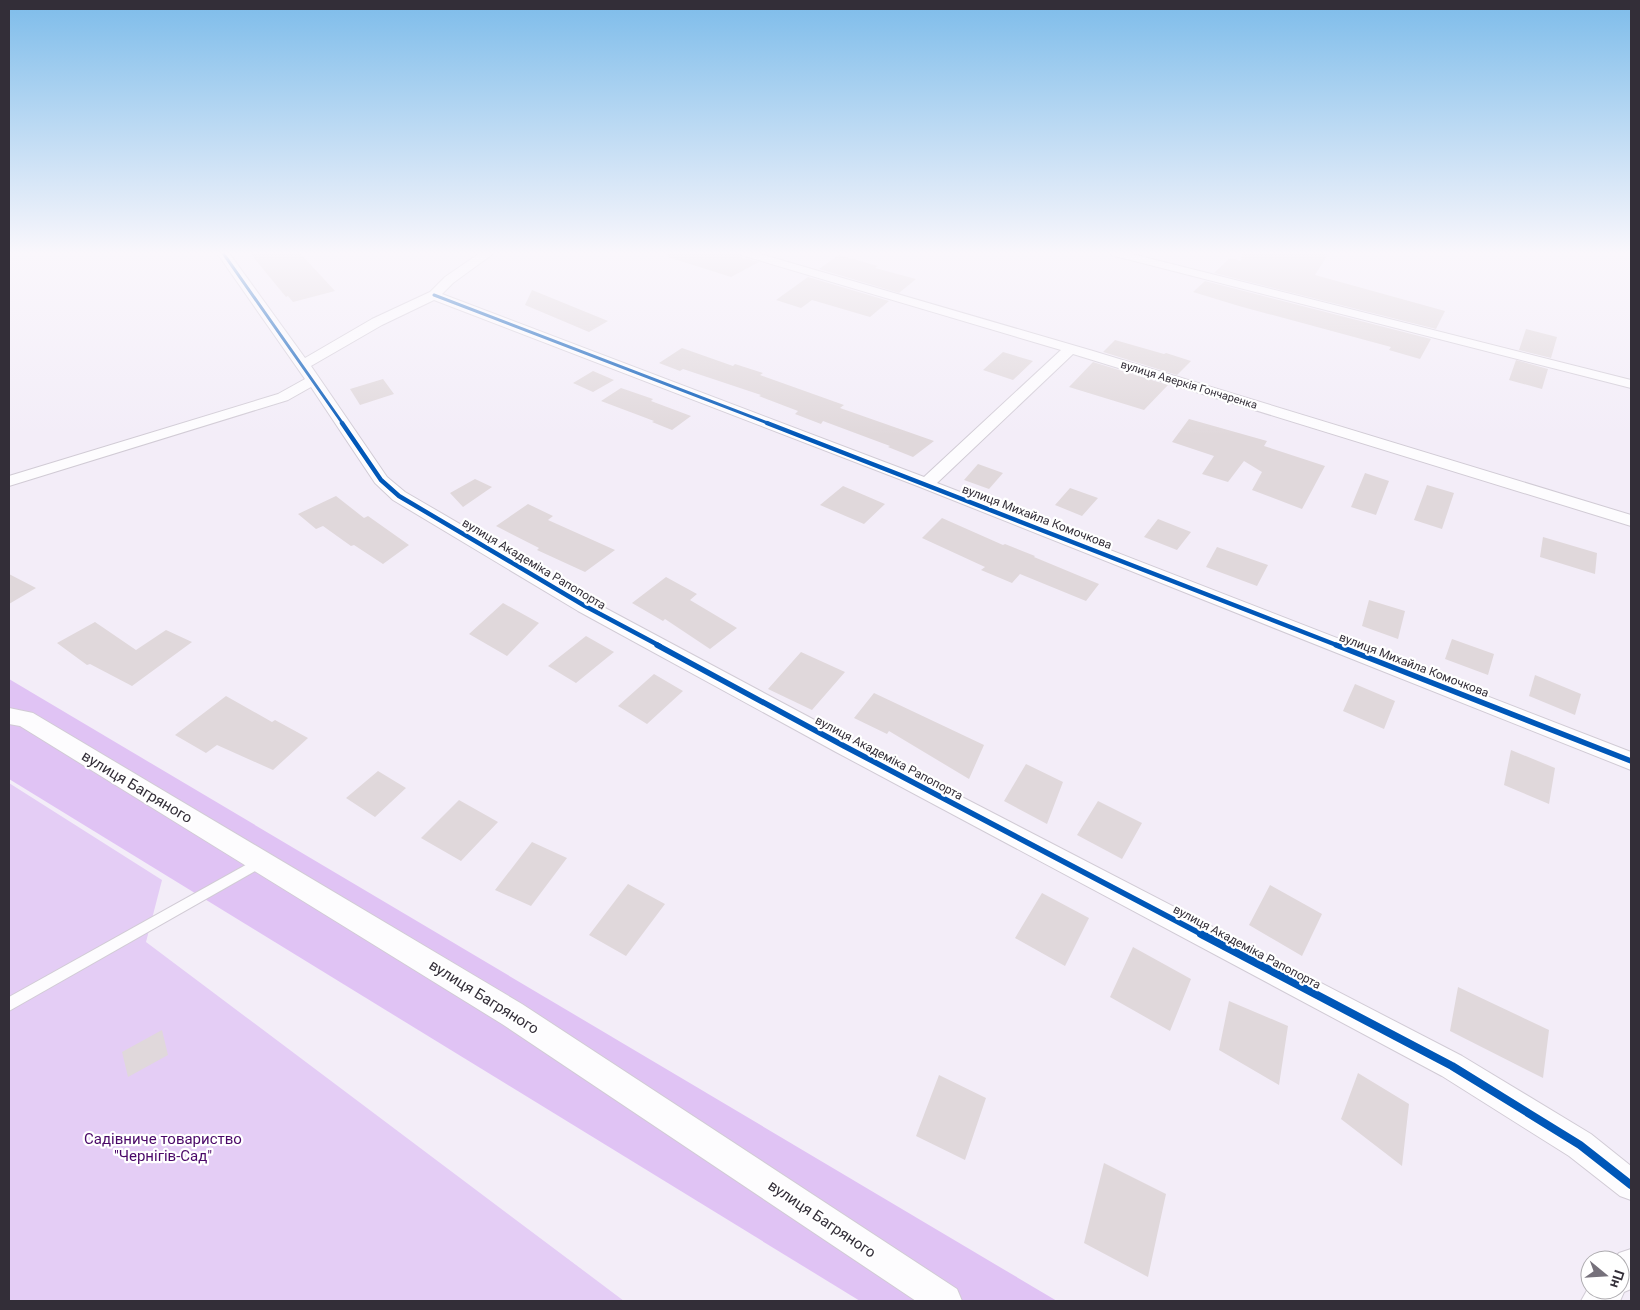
<svg xmlns="http://www.w3.org/2000/svg" width="1640" height="1310" viewBox="0 0 1640 1310" font-family="Roboto,sans-serif">
  <rect width="100%" height="100%" fill="#f3edf8"/>
  <path fill="#e4cdf5" d="M9,783L162,880L146,942L624,1301H9Z"/>
  <path fill="#e0c3f4" d="M9,679L1057,1301H860L9,779Z"/>
  <path fill="#e0d8db" d="M250,253H300L335,291L293,302L288,296L286,297Z
    M668,253H737L740,257L759,262L731,277L668,257Z
    M1242,253H1329L1315,275L1445,311L1436,329L1214,273L1230,258L1241,261Z
    M839,255L878,266L875,268L916,279L899,293L819,269Z
    M808,277L889,301L870,317L812,300L801,308L776,300Z
    M1205,281L1431,339L1420,359L1389,350L1391,347L1239,306L1193,292Z
    M532,290L608,321L589,332L525,305Z
    M1526,329L1557,337L1551,358L1519,350Z
    M1115,340L1164,354L1166,353L1191,361L1177,375L1103,352Z
    M682,348L733,366L735,364L763,373L760,375L844,405L840,408L934,441L913,457L888,447L890,446L823,421L821,424L795,414L798,411L759,396L761,395L683,369L680,371L659,363Z
    M1003,352L1033,361L1013,380L983,370Z
    M1516,360L1548,369L1542,389L1509,380Z
    M1093,362L1168,385L1144,410L1069,387Z
    M593,371L614,380L593,392L573,383Z
    M383,379L394,394L360,405L350,389Z
    M621,388L653,399L651,401L691,416L672,430L652,422L654,421L601,401Z
    M1189,419L1267,441L1264,446L1325,466L1302,509L1252,490L1262,472L1244,461L1228,482L1202,474L1214,456L1172,442Z
    M978,464L1003,473L989,489L964,480Z
    M1365,473L1389,481L1376,515L1351,507Z
    M475,479L492,487L463,507L450,493Z
    M1427,485L1454,493L1442,529L1414,520Z
    M843,486L885,504L864,524L820,505Z
    M1070,488L1098,498L1082,516L1055,505Z
    M336,496L364,518L368,516L409,545L383,564L354,545L351,546L323,526L316,529L298,514Z
    M528,504L553,516L548,520L615,550L585,572L537,550L539,548L496,526Z
    M942,518L1003,545L1005,544L1035,556L1034,557L1099,584L1086,601L1020,574L1012,583L981,570L985,567L922,538Z
    M1158,519L1191,532L1177,550L1144,537Z
    M1543,537L1597,553L1595,574L1540,557Z
    M1217,547L1268,565L1257,586L1206,567Z
    M9,574L36,588L9,604Z
    M666,577L697,594L690,600L737,628L710,649L665,619L663,621L632,603Z
    M1369,600L1405,611L1398,639L1362,626Z
    M503,603L539,623L507,656L469,634Z
    M95,622L136,650L166,630L192,642L132,686L90,664L87,665L57,643Z
    M586,636L614,652L576,683L548,666Z
    M1452,639L1494,654L1488,675L1445,659Z
    M801,652L845,672L812,710L768,689Z
    M654,674L683,691L647,724L618,706Z
    M1535,675L1581,694L1575,715L1529,696Z
    M1355,684L1395,701L1384,729L1343,711Z
    M874,693L984,745L969,779L889,731L887,734L854,718Z
    M226,696L272,722L275,720L308,738L273,770L217,745L206,753L175,735Z
    M1511,750L1555,768L1549,804L1504,785Z
    M1026,764L1063,782L1047,824L1004,801Z
    M378,771L406,788L375,817L346,798Z
    M459,800L498,822L461,861L421,838Z
    M1098,801L1142,823L1122,859L1077,835Z
    M532,842L567,858L531,906L495,890Z
    M628,884L665,904L626,956L589,935Z
    M1270,885L1322,914L1302,956L1249,925Z
    M1042,893L1089,918L1065,966L1015,938Z
    M1133,947L1191,979L1170,1031L1110,997Z
    M1458,987L1549,1030L1543,1078L1450,1031Z
    M1229,1001L1288,1026L1279,1085L1219,1050Z
    M162,1030L168,1055L128,1077L122,1052Z
    M1358,1073L1409,1104L1402,1166L1341,1119Z
    M939,1075L986,1098L965,1160L916,1136Z
    M1104,1163L1166,1194L1148,1277L1084,1243Z"/>
  <g fill="none" stroke-linecap="round" stroke-linejoin="round">
    <defs>
      <path id="lane" d="M260,857L264,858L266,862L264,866L9,1011V997Z"/>
      <path id="street" d="M217,253H229L305,358L372,319L430,292L445,277L480,253H494L453,283L442,294L924,477L1061,350L741,255L739,253H757L1093,351L1631,515V526L1073,354L937,483L1631,752V770L920,487L434,300L382,325L311,366L387,477L405,492L592,601L852,740L1462,1056L1591,1134L1631,1166V1200L1620,1196L1569,1156L1442,1076L836,752L578,611L393,500L375,483L311,387L288,400L9,486V476L278,394L305,379Z
        M1109,253H1128L1631,380V388L1111,255Z
        M9,708L33,713L522,1004L957,1289L962,1301H916L502,1024L20,726L9,724Z
        M1631,1249V1289L1624,1292L1620,1301H1581L1590,1285V1290H1620V1260H1613L1619,1253Z"/>
    </defs>
    <use href="#lane" stroke="#d1cbd5" stroke-width="2"/>
    <use href="#street" stroke="#d1cbd5" stroke-width="2"/>
    <use href="#lane" fill="#fdfcfe" fill-rule="evenodd"/>
    <use href="#street" fill="#fdfcfe" fill-rule="evenodd"/>
    <defs>
      <path id="cycleway-far3" d="M223,253L343,424
        M434,295L770,424"/>
      <path id="cycleway-far2" d="M342,423L381,480L399,496L585,606L660,646
        M767,423L1339,646"/>
      <path id="cycleway-far1" d="M657,645L844,746L1203,935
        M1336,645L1631,761"/>
      <path id="cycleway" d="M1201,934L1452,1066L1580,1145L1631,1185"/>
    </defs>
    <use href="#cycleway-far3" stroke="#fff" stroke-width="5"/>
    <use href="#cycleway-far2" stroke="#fff" stroke-width="7"/>
    <use href="#cycleway-far1" stroke="#fff" stroke-width="9"/>
    <use href="#cycleway" stroke="#fff" stroke-width="11"/>
    <use href="#cycleway-far3" stroke="#0057b8" stroke-width="3"/>
    <use href="#cycleway-far2" stroke="#0057b8" stroke-width="4.5"/>
    <use href="#cycleway-far1" stroke="#0057b8" stroke-width="5.5"/>
    <use href="#cycleway" stroke="#0057b8" stroke-width="8"/>
  </g>
  <linearGradient id="sky" x2="0" y2="1"><stop stop-color="#7dbcea"/><stop offset="0.58" stop-color="#faf7fc"/><stop offset="1" stop-color="#faf7fc" stop-opacity="0"/></linearGradient>
  <rect width="1640" height="436" fill="url(#sky)"/>
  <g text-anchor="middle" dominant-baseline="central" stroke-width="4.5" stroke-linejoin="round" paint-order="stroke">
    <g font-size="11" fill="#332e38" stroke="#fff">
      <text transform="translate(1189 385) rotate(17)">вулиця Аверкія Гончаренка</text>
    </g>
    <g font-size="12" fill="#332e38" stroke="#fff">
      <text transform="translate(1037 517) rotate(21)">вулиця Михайла Комочкова</text>
      <text transform="translate(534 564) rotate(31)">вулиця Академіка Рапопорта</text>
      <text transform="translate(1414 665) rotate(21)">вулиця Михайла Комочкова</text>
      <text transform="translate(889 758) rotate(28)">вулиця Академіка Рапопорта</text>
      <text transform="translate(1247 947) rotate(28)">вулиця Академіка Рапопорта</text>
    </g>
    <g font-size="15" fill="#332e38" stroke="#fff">
      <text transform="translate(137 787) rotate(31)">вулиця Багряного</text>
      <text transform="translate(484 997) rotate(32)">вулиця Багряного</text>
      <text transform="translate(822 1219) rotate(34)">вулиця Багряного</text>
    </g>
    <g font-size="15" fill="#4a0868" stroke="#fff">
      <text x="163" y="1139">Садівниче товариство<tspan x="163" dy="17">"Чернігів-Сад"</tspan></text>
    </g>
  </g>
  <rect width="1640" height="1310" fill="none" stroke="#332e38" stroke-width="20"/>
  <g transform="translate(1605 1275) rotate(108)"><circle r="24" fill="#ffffff" stroke="#adabaf"/>
  <path d="M0-4L9 19L0 12L-9 19Z" fill="#76717b"/>
  <text y="-8" font-size="14" font-weight="bold" text-anchor="middle" fill="#332e38">Пн</text>
  </g>
</svg>
